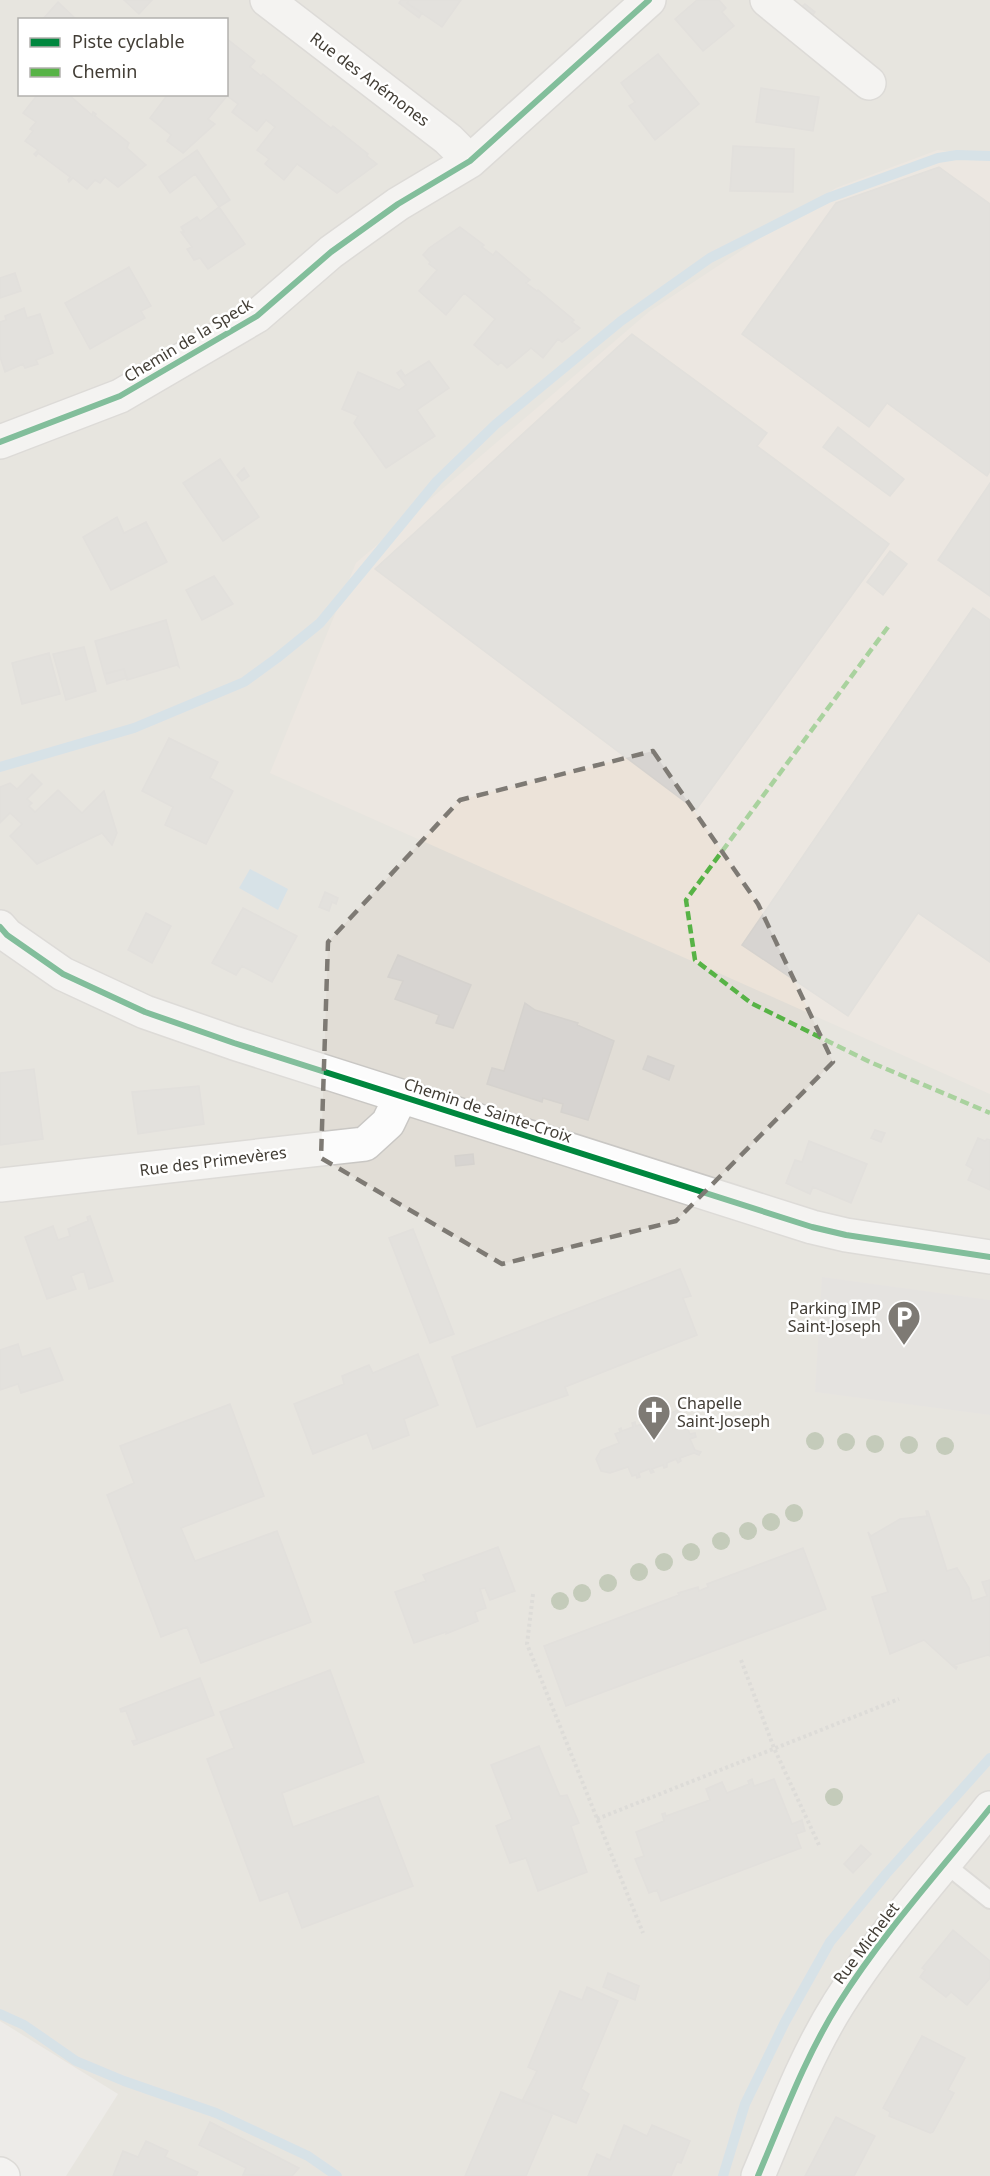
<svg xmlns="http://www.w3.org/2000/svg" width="990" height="2176" viewBox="0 0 990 2176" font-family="'Noto Sans',sans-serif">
  <rect width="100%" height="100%" fill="#edebe8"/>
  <path fill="#e1ddd6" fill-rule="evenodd" d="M0,0H990V2176H66L118,2094L0,2021ZM20,20H226V94H20Z"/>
  <path fill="#ece3d9" d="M938,150L990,157V1094L270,773L356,563L650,311L836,188Z"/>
  <path fill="#dcdad8" d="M822,1277L990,1300V1415L815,1392Z"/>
  <path fill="#bdd7e7" d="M250,869L288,889L278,910L239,888Z"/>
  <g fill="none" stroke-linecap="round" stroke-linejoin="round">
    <path stroke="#bdd7e7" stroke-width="10" d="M0,767L134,728L244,682L277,658L320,623L437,481L496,424L621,321L710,258L828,198L938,158L957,155L990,156
      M0,2014L24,2025L76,2061L124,2081L216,2113L308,2156L337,2176
      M723,2176L745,2104L785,2022L830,1942L886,1874L990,1758"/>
  </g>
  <path fill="#d7d4d1" stroke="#d5d2ce" stroke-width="1.5" d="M124,0H152L139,14Z
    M401,0H409L407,3L422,13L419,18L399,3Z
    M409,0H461L442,27L407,3Z
    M697,0H719L726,8L722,12L734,26L703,51L675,19Z
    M58,2L77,20H42Z
    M805,4L815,12L809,20L798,10Z
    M226,38L255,61L250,67L261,76L263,74L331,128L333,126L368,154L367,156L377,164L337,193L297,164L284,180L265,164L269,159L257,150L275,127L266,120L257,131L232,112L238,104L227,96L208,119L215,124L183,153L167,141L171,135L150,118L168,94H226Z
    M658,54L699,104L655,140L629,106L635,102L621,83Z
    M761,88L819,97L813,131L756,122Z
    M38,94H68L92,115L93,112L96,114L95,116L129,143L127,148L146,165L118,187L105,177L100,183L95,180L87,189L73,178L69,182L68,180L70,177L38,153L36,156L34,154L38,150L25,141L33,131L30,129L36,122L23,113Z
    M733,146L794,149L793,192L730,191Z
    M197,150L230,200L219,207L195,174L170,193L159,177Z
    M939,167L990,204V471L987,476L887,403L869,427L742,334L836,203Z
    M219,207L245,244L208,269L200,258L194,260L187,249L192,247L181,232H184L181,227L197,217L200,221Z
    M460,227L484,245L482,247L493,255L496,251L530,280L526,283L537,291L538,290L574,320L572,322L580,328L562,342L558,339L543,358L531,348L507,368L501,362L498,365L474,345L495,319L464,293L446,315L419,291L437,270L429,264L430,262L423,255L429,248Z
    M129,267L151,306L141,311L145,318L90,349L65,303Z
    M15,273L21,291L0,298V278Z
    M24,308L27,318L40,314L53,353L36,360L38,364L25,368L23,364L5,372L0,357V322L6,320L5,316Z
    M632,334L767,433L757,446L889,544L696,810L375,569Z
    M429,361L449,388L417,410L435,436L386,468L354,423L358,416L342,409L358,372L399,390L406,385L397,373L401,370L405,376Z
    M838,427L904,479L890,496L823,447Z
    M220,459L259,517L223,541L183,483Z
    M244,468L249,476L242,481L237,475Z
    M990,483V596L938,560Z
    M117,517L124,533L146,522L167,562L111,590L83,537Z
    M890,551L907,564L883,595L867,582Z
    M214,576L233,604L202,620L186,590Z
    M973,608L990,620V962L918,913L848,1016L742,945Z
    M166,620L179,667L177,665L127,680L124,669L104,674L95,641Z
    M84,647L96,691L66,700L53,654Z
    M49,653L60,694L22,704L12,663Z
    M124,669L127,678L107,684L104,674Z
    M169,738L218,762L210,778L233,791L206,844L165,825L173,807L142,791Z
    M32,774L42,784L27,799L32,803L29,806L35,812L58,790L82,813L104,791L117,833L112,845L102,833L37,864L10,836L22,824L10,813L0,823V787L10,783L17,789Z
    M325,892L338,898L336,904L332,902L329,911L319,907Z
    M243,908L297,936L272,982L242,966L236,975L212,963Z
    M146,913L171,926L152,963L128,950Z
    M398,955L471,985L453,1028L436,1023L439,1015L395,999L403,981L388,977Z
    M525,1003L535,1010L578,1023L577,1025L614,1041L588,1120L561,1112L563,1104L543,1098L542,1102L487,1084L492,1068L504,1071Z
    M648,1056L674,1066L669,1080L643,1069Z
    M34,1069L43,1139L0,1145V1073Z
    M199,1086L204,1124L138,1134L132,1092Z
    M875,1130L885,1133L881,1142L871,1138Z
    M978,1138L985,1141L987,1139L990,1140V1190L968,1180L973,1169L966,1165Z
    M809,1141L867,1164L851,1203L813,1187L810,1194L786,1183L795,1160L802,1162Z
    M473,1154L474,1164L456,1166L455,1156Z
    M90,1216L113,1281L89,1289L84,1271L71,1276L76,1289L47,1299L25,1237L53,1226L58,1240L70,1236L68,1229L88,1221L87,1217Z
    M413,1229L454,1334L430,1343L389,1238Z
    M680,1269L691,1296L683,1298L697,1335L565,1387L568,1395L477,1427L452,1357Z
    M18,1344L22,1357L50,1348L63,1380L21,1393L18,1384L0,1390V1350Z
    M418,1354L438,1405L404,1419L409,1435L373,1449L367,1433L313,1454L294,1404L344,1384L342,1376L369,1365L373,1373Z
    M230,1404L264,1496L181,1528L195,1561L277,1531L311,1622L201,1663L187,1627L161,1637L107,1495L134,1483L120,1446Z
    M680,1405L683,1406L681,1411L686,1423L690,1421L691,1424L687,1427L690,1434L695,1433L696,1437L690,1439L695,1450L701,1452L699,1455L694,1453L680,1458L681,1461L678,1463L676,1459L667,1463V1467L664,1468L663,1465L652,1469L654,1472L651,1473L649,1469L639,1473L640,1477L637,1478L636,1475L632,1476L628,1467L610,1473L601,1471L596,1459L601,1450L619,1443L615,1434L620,1432L619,1429L621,1428L622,1431L633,1427L632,1423L635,1422L636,1426L647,1422L646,1419L649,1417L650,1420L660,1417V1413L662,1411L664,1416L678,1410Z
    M926,1511H928L947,1571L957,1568L969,1588L972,1601L987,1596L982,1582L990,1580V1656L988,1655L954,1665L957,1667L956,1669L924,1640L890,1654L872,1597L888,1592L868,1532L871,1536L900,1519L927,1516Z
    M498,1547L515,1591L490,1600L485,1588L480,1589L486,1608L475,1612L478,1621L446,1634V1632L414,1643L395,1592L426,1581L423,1575Z
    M803,1548L826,1609L566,1706L544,1646L679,1595L678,1593L698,1587L699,1591L708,1587L707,1584Z
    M330,1670L364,1762L282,1793L293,1827L378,1796L413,1886L302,1928L288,1891L260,1901L207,1759L234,1748L220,1712Z
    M200,1678L214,1715L134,1745L132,1741L137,1740L126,1711L121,1712L120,1709Z
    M539,1746L560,1796L567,1795L579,1823L571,1826L587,1872L538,1891L526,1858L510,1863L496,1826L512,1819L491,1765Z
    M752,1779L754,1786L774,1779L792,1824L802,1820L805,1831L796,1834L801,1848L661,1901L657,1890L649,1893L635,1859L644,1856L636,1832L664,1821L662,1814L665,1813L666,1816L710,1800L706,1789L722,1782L727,1793L749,1784L748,1781Z
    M861,1845L871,1854L853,1873L844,1864Z
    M953,1930L990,1961V1978L967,2005L951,1992L946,1997L920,1977L925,1970L922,1968Z
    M608,1973L639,1986L635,2000L603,1987Z
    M587,1987L618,2001L581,2089L589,2094L576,2123L522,2101L537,2071L528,2067L560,1991L582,2000Z
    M922,2036L965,2058L948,2090L954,2093L933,2132L930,2133L889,2116L890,2112L883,2108Z
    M501,2092L553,2113L526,2176H465Z
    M836,2117L875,2136L854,2176H805Z
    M210,2122L299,2168L292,2176L243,2175L246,2168L199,2145Z
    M624,2125L647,2136L652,2125L690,2141L681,2163L677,2162L671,2176H588L597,2154L610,2160Z
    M146,2141L168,2151L165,2157L198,2172L196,2176H113L123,2151L138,2157Z"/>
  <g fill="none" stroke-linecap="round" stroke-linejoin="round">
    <defs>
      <path id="lane" d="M945,1864L990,1900"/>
      <path id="street" d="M267,0L448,139L470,161
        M767,0L869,83
        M0,442L120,396L257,316L331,252L398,204L470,161L649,0
        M0,927L7,935L63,974L145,1012L234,1043L812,1227L846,1235L990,1257
        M0,1185L365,1144L388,1123L401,1096
        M0,2174L3,2176
        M758,2176C783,2117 805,2057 839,2003C883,1933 939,1872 990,1808"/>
    </defs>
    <use href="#lane" stroke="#c9c7c4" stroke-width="20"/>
    <use href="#street" stroke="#c9c7c4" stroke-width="36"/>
    <path stroke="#cbcac6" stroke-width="4" stroke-dasharray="3 3" stroke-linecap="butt" d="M533,1594L527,1644L643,1933
      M741,1660L774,1748L819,1845
      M597,1819L899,1699"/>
    <use href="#lane" stroke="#fcfcfc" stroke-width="16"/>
    <use href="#street" stroke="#fcfcfc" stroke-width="33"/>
    <path stroke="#57b346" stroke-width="4.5" stroke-dasharray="9 4.5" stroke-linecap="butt" d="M888,627L686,900L695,960L751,1003L870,1062L990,1113"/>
    <defs>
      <path id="cycleway" d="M0,442L120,396L257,316L331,252L398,204L470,161L649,0
        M0,927L7,935L63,974L145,1012L234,1043L812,1227L846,1235L990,1257
        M758,2176C783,2117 805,2057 839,2003C883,1933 939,1872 990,1808"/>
    </defs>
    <use href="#cycleway" stroke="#fff" stroke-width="10"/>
    <use href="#cycleway" stroke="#00873e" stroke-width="6"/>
  </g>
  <g fill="#93a583">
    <circle cx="815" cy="1441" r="9"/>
    <circle cx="846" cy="1442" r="9"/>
    <circle cx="875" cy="1444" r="9"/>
    <circle cx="909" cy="1445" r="9"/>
    <circle cx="945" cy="1446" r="9"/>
    <circle cx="794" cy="1513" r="9"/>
    <circle cx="771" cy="1522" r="9"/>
    <circle cx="748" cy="1531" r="9"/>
    <circle cx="721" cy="1541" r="9"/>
    <circle cx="691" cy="1552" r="9"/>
    <circle cx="664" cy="1562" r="9"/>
    <circle cx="639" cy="1572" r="9"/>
    <circle cx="608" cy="1583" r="9"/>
    <circle cx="582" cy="1593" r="9"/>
    <circle cx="560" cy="1601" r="9"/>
    <circle cx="834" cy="1797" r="9"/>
  </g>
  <path d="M0 0H990V2176H0ZM653,751L758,904L833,1062L676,1221L502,1264L321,1158L328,942L460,800Z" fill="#edebe8" fill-opacity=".55" fill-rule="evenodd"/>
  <path fill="none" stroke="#7e7a74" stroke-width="4.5" stroke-dasharray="12 8" stroke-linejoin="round" d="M653,751L758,904L833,1062L676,1221L502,1264L321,1158L328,942L460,800Z"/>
  <defs>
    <symbol id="parking-pin" viewBox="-11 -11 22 30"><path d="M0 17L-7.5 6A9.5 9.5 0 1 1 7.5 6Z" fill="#7e7a74" stroke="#fff"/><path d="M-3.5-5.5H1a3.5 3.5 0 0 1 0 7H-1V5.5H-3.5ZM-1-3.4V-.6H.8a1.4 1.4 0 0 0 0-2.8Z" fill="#fff"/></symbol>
    <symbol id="church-pin" viewBox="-11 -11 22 30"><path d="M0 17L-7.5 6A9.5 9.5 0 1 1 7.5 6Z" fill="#7e7a74" stroke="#fff"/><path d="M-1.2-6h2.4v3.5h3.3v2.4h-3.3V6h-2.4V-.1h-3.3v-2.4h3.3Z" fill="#fff"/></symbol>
  </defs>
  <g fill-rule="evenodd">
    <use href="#parking-pin" x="885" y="1298" width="38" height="52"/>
    <use href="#church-pin" x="635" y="1393" width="38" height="52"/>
  </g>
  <g text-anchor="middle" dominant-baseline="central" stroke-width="5" stroke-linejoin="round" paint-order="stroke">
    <g font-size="16" fill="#423d35" stroke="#fff">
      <text transform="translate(370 79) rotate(37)">Rue des Anémones</text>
      <text transform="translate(188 340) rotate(-31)">Chemin de la Speck</text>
      <text transform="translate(488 1110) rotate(18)">Chemin de Sainte-Croix</text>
      <text transform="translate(213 1161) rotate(-7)">Rue des Primevères</text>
      <text transform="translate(866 1943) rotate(-53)">Rue Michelet</text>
    </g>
    <g font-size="16" fill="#423d35" stroke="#fff" text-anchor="end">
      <text x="881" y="1308">Parking IMP<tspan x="881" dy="18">Saint-Joseph</tspan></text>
      <text x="677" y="1403" text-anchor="start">Chapelle<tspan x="677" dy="18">Saint-Joseph</tspan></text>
    </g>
  </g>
  <rect x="18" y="18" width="210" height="78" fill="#ffffff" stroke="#b3b1ae" stroke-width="1.5"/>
  <rect x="30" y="38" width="30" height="9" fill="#00873e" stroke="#b3b1ae" stroke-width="1.5"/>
  <text x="72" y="48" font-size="18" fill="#423d35">Piste cyclable</text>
  <rect x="30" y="68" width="30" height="9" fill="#57b346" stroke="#b3b1ae" stroke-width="1.5"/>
  <text x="72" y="78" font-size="18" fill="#423d35">Chemin</text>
</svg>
